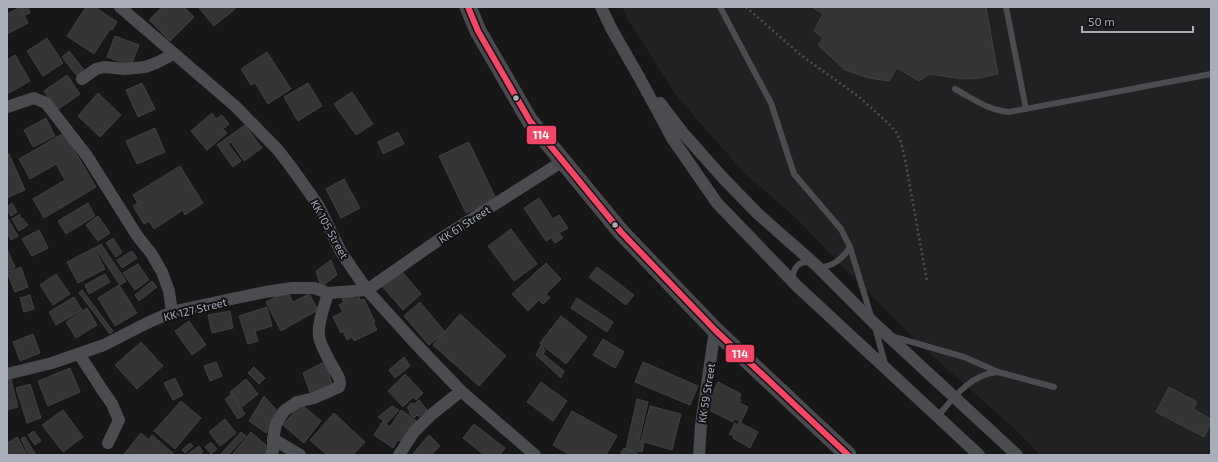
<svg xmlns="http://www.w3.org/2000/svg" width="1218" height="462" viewBox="0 0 1218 462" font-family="'Exo 2',sans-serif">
  <rect width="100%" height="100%" fill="#171717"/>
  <path fill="#212123" d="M622,7H1211V455H1040L1017,431L928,352L842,266L795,217L744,173L675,94L626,16Z"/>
  <path fill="#353536" stroke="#3f4043" d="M20,7L28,23L7,34V14Z
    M21,7H28L30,13L25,15Z
    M86,7H95L117,22L112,30L110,29L94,54L67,36Z
    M162,7H184L194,17L170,41L149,20Z
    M198,7H234L235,9L214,26Z
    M812,7H986L998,74L980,78L963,79L930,74L919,81L897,68L889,81L869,78L845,70L818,45L823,38L814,31L823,14Z
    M115,36L139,45L131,66L107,57Z
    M47,38L63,63L43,76L27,51Z
    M69,51L85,71L78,77L62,57Z
    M267,52L291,89L268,104L255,83L251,85L241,69Z
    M15,55L30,81L7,94V60Z
    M67,75L80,94L57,110L44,91Z
    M142,83L155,109L138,117L126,90Z
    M308,83L322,106L298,121L284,97Z
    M352,92L373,124L356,135L334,104Z
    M98,93L121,115L100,137L78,116Z
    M212,113L216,119L222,115L229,124L223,129L227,133L207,150L191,131Z
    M46,118L55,136L33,147L24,130Z
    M245,125L262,148L244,161L231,142L228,144L241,161L233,167L217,145Z
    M155,128L165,152L137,164L126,141Z
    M398,132L404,144L383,154L378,142Z
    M64,133L96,187L44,218L33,199L65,180L56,164L30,179L19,159Z
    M469,142L496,199L466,213L439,156Z
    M9,154L25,190L7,198V155Z
    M180,166L203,203L185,215L183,210L154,229L149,221L144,224L133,206L138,203L133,195Z
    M344,179L360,208L341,218L326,189Z
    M539,198L553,219L559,215L568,228L559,233L563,238L555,243L551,238L546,241L524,208Z
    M12,203L17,212L11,216L7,210V207Z
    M88,203L95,216L66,234L58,221Z
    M20,214L18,221L21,217L28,225L19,231L12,219Z
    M98,216L110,233L98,241L86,225Z
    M7,219H8L18,236L11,240L7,233Z
    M511,229L537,264L514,281L488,246Z
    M39,230L48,248L32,256L22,239Z
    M113,238L122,252L116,257L106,243Z
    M101,244L126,281L120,285L95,248Z
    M94,248L105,269L78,283L67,262Z
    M7,249L15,267L7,271Z
    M132,251L137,258L122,268L117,260Z
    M331,260L337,275L321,287L316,271Z
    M546,263L561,279L546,294L550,298L543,304L539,300L528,311L512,294Z
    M138,264L149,280L135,290L123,273Z
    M21,267L28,287L15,292L7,272Z
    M597,267L634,295L626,305L589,277Z
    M400,269L421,294L403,310L381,285Z
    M56,274L70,294L53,305L40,285Z
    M105,274L110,282L89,294L85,285Z
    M152,281L157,287L139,301L135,295Z
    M119,285L137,313L115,326L98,298Z
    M82,290L113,331L110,334L79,293Z
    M287,291L293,302L309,294L318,310L281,331L266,302Z
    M352,294L355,299L359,297L360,300L364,299L375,322H373L377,330L354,341L352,337L347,340L343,331L341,333L333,317L343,312L339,305L344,302L342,299Z
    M30,295L34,309L24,312L20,298Z
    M74,297L82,310L56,325L49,312Z
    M577,298L613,322L607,332L571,308Z
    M420,302L445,332L429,345L404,316Z
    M267,307L272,326L255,331L258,341L248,344L239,316Z
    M87,308L97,325L76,338L66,322Z
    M230,311L233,328L212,333L208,315Z
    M460,314L506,356L479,386L433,345Z
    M561,316L587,337L566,364L540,343Z
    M189,321L206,345L192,355L175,331Z
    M33,334L40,353L20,361L13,342Z
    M603,339L624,352L615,368L593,355Z
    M141,342L163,366L137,389L115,365Z
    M541,345L545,350L543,354L564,371L561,378L536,355Z
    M404,357L410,366L395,378L389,370Z
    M326,361L332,384L311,395L303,373Z
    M216,362L222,376L210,381L204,366Z
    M643,362L698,386L690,405L635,382Z
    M254,367L265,378L259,384L248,373Z
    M70,368L80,392L48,406L38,381Z
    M405,374L423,393L416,400L413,397L403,407L388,391Z
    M175,378L183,395L173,400L164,383Z
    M11,379L18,407L7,410V380Z
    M246,379L258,394L242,407L230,392Z
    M541,382L567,401L553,421L527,402Z
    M718,382L741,394L739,399L741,400L739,403L748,407L741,422L735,419L733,422L705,408Z
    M30,384L41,418L27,423L16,388Z
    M1169,387L1197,402L1193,409L1211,419V423L1204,437L1156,412Z
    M232,394L245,414L238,419L225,399Z
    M264,396L279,413L266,433L249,421Z
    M637,399L648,402L639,441L644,442L642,452L626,449Z
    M419,400L427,410L419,417L417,415L414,418L409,413L410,411L407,408L411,403L414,404Z
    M181,401L201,418L175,449L154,431Z
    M301,404L321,421L304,443L283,425Z
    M392,406L399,410L387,423L378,417Z
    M650,406L681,414L672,450L641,441Z
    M63,410L83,437L63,452L42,425Z
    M401,410L418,422L403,443L398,440L393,448L374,435L383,421L390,427Z
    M572,411L617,436L606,455H570L553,445Z
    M334,413L365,442L353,455H327L310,440Z
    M225,419L236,433L220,446L209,432Z
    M739,422L758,432L750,448L733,438L734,436L729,434L735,423L738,425Z
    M474,424L505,448L500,455H484L463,438Z
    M34,431L41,441L35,445L28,435Z
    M241,432L246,436L228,455H220Z
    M251,432L269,448L263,455H232Z
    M141,433L149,440L152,435L173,453L171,455H125L124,454Z
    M429,435L440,446L431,455H412Z
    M17,437L27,455H7V443Z
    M25,437L36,455H29L21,439Z
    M211,442L217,449L211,454L205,447Z
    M190,443L193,446L185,453L182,450Z
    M199,446L203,452L198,455H187Z
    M624,448L637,453L636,455H620Z"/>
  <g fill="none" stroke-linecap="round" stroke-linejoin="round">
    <path stroke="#4d4e52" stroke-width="2.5" stroke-dasharray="2 3" stroke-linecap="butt" d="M746,7L802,56L858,96L889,124L896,132L901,142L905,159L927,281"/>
    <path stroke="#4b4c50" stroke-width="6" d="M720,7L771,103L794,174L841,229L850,247L871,316
      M1006,7L1026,109
      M955,89C972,98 989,111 1009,112L1211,74
      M819,267C832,268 844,257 850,247
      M793,279C792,269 800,259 811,263
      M875,327L885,364
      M891,336L964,357L996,371
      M938,416C954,397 971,374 998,372L1054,387"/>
    <path stroke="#4b4c50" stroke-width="12" d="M120,7L235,106L278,150L294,171L318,205L341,252L367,290L414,342L461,391L535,455
      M601,7L611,28L639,77L672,138L717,203L797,286L979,455
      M82,79L96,69L104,67L125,69L145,67L156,63L174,54
      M660,103L683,133L723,178L758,214L817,266L873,322L1017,455
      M7,107L34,98L46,103L87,156L138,237L151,253L162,272L169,291L172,312
      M79,354L103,391L112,404L119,420L108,443
      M7,374L52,363L104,345L147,323L172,312L189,308L265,292L292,288H314L328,293L367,290L440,239L563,161
      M273,439L300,455
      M271,455L273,450V439L276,424L284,411L297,402L314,398L339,387L340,383L339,378C333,366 321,349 319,336C317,324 325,305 328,293
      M399,455L414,432L431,415L461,391
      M699,455L701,425L715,330"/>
    <path stroke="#4a4a4e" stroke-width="17" d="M468,7L478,31L530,121L621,232L715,330L848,455"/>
    <defs>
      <path id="bus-1" d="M468,7L478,31L530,121L621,232L715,330L848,455"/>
    </defs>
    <use href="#bus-1" stroke="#111113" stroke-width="9"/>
    <use href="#bus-1" stroke="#f34667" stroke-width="6"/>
  </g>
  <g fill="#a8adb8" stroke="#111113" stroke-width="1.5">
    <circle cx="516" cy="98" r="3.5"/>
    <circle cx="615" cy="225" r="3.5"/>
  </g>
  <g text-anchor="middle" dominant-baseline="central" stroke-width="4" stroke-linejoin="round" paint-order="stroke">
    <g font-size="11" fill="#a8adb8" stroke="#111113">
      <text transform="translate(464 224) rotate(-33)">KK 61 Street</text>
      <text transform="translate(330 229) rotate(61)">KK 105 Street</text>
      <text transform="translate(195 309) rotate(-14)">KK 127 Street</text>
      <text transform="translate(706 393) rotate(-81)">KK 59 Street</text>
    </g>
  </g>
  <g stroke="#111113" stroke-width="1.5">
    <rect x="526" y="125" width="31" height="20" rx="4" fill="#f34667"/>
    <rect x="725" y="344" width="30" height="19" rx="4" fill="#f34667"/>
  </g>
  <g font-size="11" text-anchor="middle" font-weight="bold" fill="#fff">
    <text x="541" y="139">114</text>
    <text x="740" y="358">114</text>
  </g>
  <rect width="1218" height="462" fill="none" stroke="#a8adb8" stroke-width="16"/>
  <path d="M1082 26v6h111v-6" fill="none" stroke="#a8adb8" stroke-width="2"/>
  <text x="1088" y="26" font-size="12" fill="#a8adb8" stroke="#111113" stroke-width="3" paint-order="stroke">50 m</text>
</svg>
